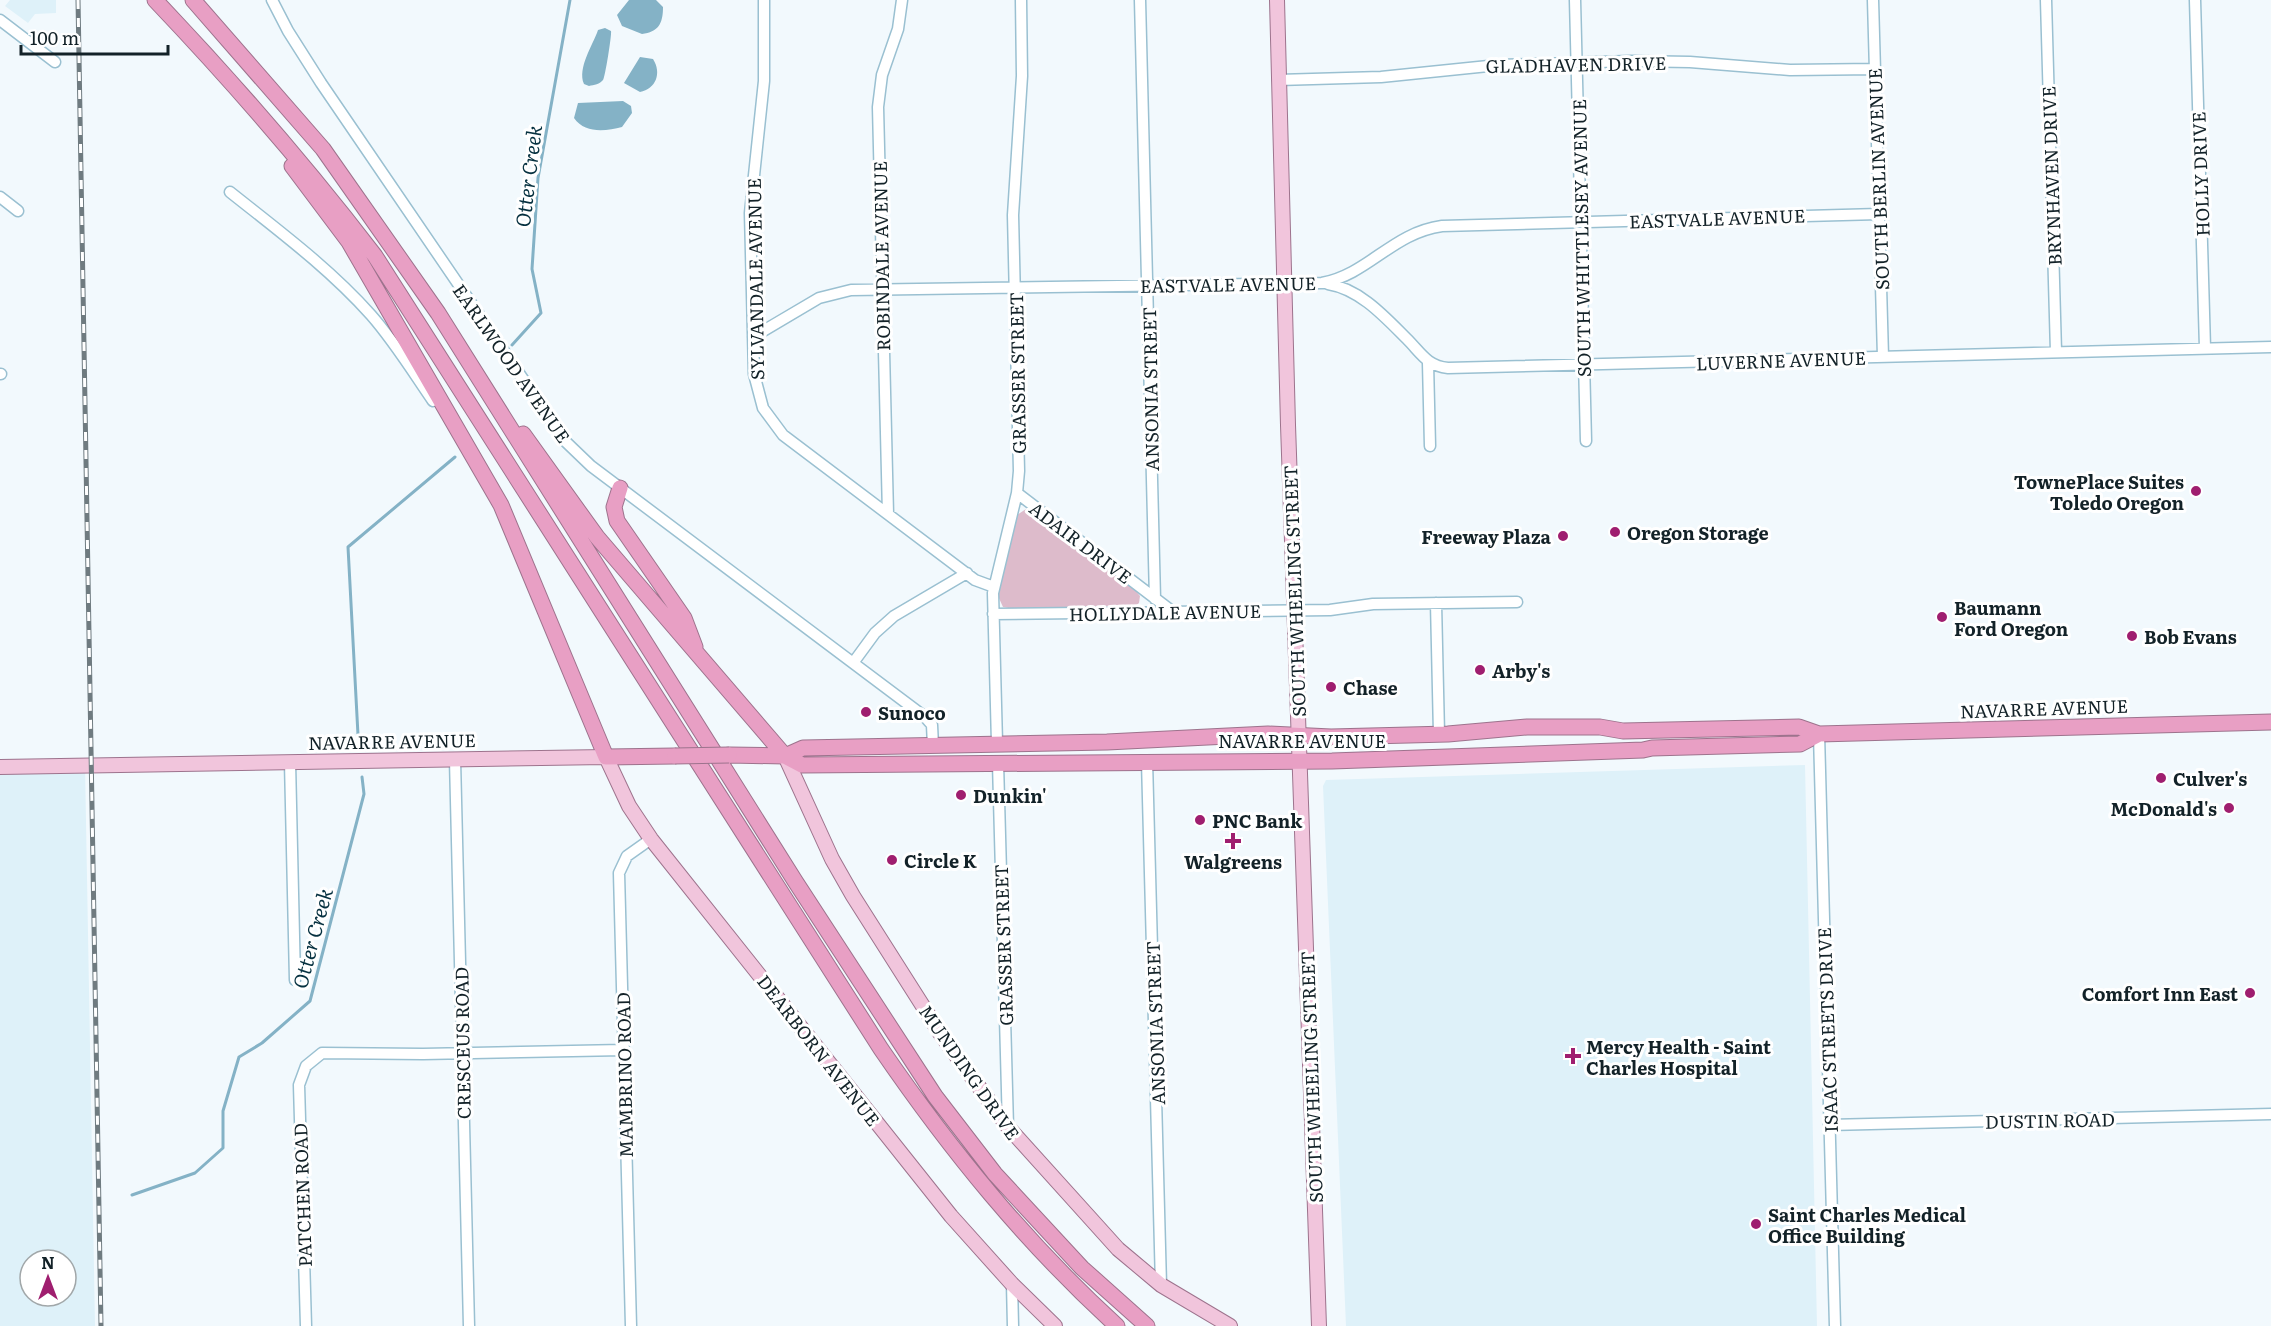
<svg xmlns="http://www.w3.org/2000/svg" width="2271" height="1326" viewBox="0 0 2271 1326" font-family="Literata,serif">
  <rect width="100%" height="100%" fill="#f2f9fd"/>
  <path fill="#def1f9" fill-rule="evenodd" d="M10,0H56V13L35,14L28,23L5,6Z
    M85,765L95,1326H0V767ZM30,1260H66V1296H30Z
    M1805,765L1817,1326H1346L1323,786L1326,780Z"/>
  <path fill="#ddbbcb" d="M1026,509L1136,591L1140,596L1139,603L1134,607L1014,609L1003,607L998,596L1017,515Z"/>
  <path fill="#84b2c6" d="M629,0H656L663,7C663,24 658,32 642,34L622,26L617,15Z
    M605,28L611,31C612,34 605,78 603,80C600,84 594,85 589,86L584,84C577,68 593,45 598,30Z
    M640,57L653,59C662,73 656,89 640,92L624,83Z
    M623,101L631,106L632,113L622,127C606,131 585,134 574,118L578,103Z"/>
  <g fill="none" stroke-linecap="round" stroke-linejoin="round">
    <path stroke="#84b2c6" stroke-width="3" d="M512,345L541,313L532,269L538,178L570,0
      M362,744L358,735L348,547L455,457
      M132,1195L195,1173L223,1148V1111L239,1057L262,1043L310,1001L364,794L362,777"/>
    <defs>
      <path id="minor" d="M272,0L288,31L321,83L566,442L591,466L925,717L932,725L933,746
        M764,0V81L750,213L754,374L763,408L783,435L975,580L994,587
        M1140,0L1155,599
        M1575,0L1586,441
        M1873,0L1883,357
        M2046,0L2056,352
        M2195,0L2205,348
        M0,20L55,62
        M1278,80L1381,77L1498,65L1631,61L1690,62L1790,70L1875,69
        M230,192C279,231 329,268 371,315C394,341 413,372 433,401
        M0,197L18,211
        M1328,284C1360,289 1385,317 1407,339C1421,353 1427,366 1448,368L2271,347
        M753,337L819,298L851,290L1322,283C1369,274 1392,233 1442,226L1879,214
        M1428,363L1430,446
        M0,374H1
        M1017,493L1173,612
        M888,514L878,107L882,75L898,29L902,0
        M1436,603L1439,734
        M993,614L1330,610L1373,604L1517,602
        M853,663L875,633L894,616L967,573
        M1819,734L1835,1326
        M997,743L993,593L1017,493L1019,471L1013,215L1022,76L1021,0
        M455,760L469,1326
        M1147,761L1161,1285
        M290,762L295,980
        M998,763L1008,1127
        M1829,1125L2271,1114
        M1012,1284L1013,1326
        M306,1326L299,1085L306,1066L322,1053L423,1054L623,1050
        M631,1326L619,873L627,856L651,839"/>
      <path id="major" d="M1277,0L1288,425L1319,1326
        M785,756L832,859L853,896L940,1033L1008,1127L1118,1249L1161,1285L1230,1326
        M0,767L606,757L629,806L651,839L951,1216L1012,1284L1055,1326"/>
      <path id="highway" d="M155,0C233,82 306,166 375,256L881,1049C951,1151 1025,1242 1117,1326
        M193,0L323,149L438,313L795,881L935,1096L995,1174L1082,1268L1147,1326
        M292,166L349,242L501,505L606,757L675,756
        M523,434L597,537L785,756L802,765L1332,761L1643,750L1652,748L1800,744L1819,734
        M620,488L614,507L617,521L684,618L695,647
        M729,755L785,756L803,748L1107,742L1268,734L1331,737L1448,734L1527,727H1600L1623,731L1799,727L1819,734L2271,722"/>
    </defs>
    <use href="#minor" stroke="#9ac0d1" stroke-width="13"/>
    <use href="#major" stroke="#9d738d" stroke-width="16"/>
    <use href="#highway" stroke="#9d738d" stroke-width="17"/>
    <use href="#minor" stroke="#fff" stroke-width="10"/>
    <use href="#major" stroke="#f1c5dc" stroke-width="14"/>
    <use href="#highway" stroke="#e89fc4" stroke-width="15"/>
    <defs>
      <path id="rail" d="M78,0L101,1326"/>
    </defs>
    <use href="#rail" stroke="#6f7b80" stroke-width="5"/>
    <use href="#rail" stroke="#fff" stroke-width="3" stroke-dasharray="9" stroke-linecap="butt"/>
    <defs>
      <path id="highway-bridge" d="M675,756L729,755"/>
    </defs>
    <use href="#highway-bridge" stroke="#9d738d" stroke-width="17" stroke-linecap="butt"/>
    <use href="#highway-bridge" stroke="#e89fc4" stroke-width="15"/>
  </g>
  <g fill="#9f1e6f" stroke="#fff" stroke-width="2">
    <circle cx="2196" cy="491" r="6"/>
    <circle cx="1615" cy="532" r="6"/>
    <circle cx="1563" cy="536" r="6"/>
    <circle cx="1942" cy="617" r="6"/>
    <circle cx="2132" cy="636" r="6"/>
    <circle cx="1480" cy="670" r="6"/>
    <circle cx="1331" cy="687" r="6"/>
    <circle cx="866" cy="712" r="6"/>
    <circle cx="2161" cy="778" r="6"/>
    <circle cx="961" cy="795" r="6"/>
    <circle cx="2229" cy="808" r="6"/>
    <circle cx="1200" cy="820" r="6"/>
    <path d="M1230 832h6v6h6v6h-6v6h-6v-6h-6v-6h6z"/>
    <circle cx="892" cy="860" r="6"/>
    <circle cx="2250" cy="993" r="6"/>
    <path d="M1570 1047h6v6h6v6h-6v6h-6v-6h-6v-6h6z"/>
    <circle cx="1756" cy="1224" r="6"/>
  </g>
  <g text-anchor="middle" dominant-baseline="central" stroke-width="6" stroke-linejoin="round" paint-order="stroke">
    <g font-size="18" fill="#132228" stroke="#fff">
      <text transform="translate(1576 64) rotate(-1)">GLADHAVEN DRIVE</text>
      <text transform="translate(2200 174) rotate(-92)">HOLLY DRIVE</text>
      <text transform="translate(2051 176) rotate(-92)">BRYNHAVEN DRIVE</text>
      <text transform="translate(1878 179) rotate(-92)">SOUTH BERLIN AVENUE</text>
      <text transform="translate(1717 218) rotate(-2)">EASTVALE AVENUE</text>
      <text transform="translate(1581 238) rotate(-91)">SOUTH WHITTLESEY AVENUE</text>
      <text transform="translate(881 256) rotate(-91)">ROBINDALE AVENUE</text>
      <text transform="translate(755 279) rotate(-91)">SYLVANDALE AVENUE</text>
      <text transform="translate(1228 284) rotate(-1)">EASTVALE AVENUE</text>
      <text transform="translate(1781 360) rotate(-2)">LUVERNE AVENUE</text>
      <text transform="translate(512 363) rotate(55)">EARLWOOD AVENUE</text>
      <text transform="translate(1017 373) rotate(-91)">GRASSER STREET</text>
      <text transform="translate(1150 389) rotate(-91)">ANSONIA STREET</text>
      <text transform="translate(1081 542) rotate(37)">ADAIR DRIVE</text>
      <text transform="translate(1294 591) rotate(-92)">SOUTH WHEELING STREET</text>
      <text transform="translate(1165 612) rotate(-1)">HOLLYDALE AVENUE</text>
      <text transform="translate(2044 708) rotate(-2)">NAVARRE AVENUE</text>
      <text x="1302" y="740">NAVARRE AVENUE</text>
      <text transform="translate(392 741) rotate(-1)">NAVARRE AVENUE</text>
      <text transform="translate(1003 945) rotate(-92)">GRASSER STREET</text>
      <text transform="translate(1155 1023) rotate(-92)">ANSONIA STREET</text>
      <text transform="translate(1827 1030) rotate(-92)">ISAAC STREETS DRIVE</text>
      <text transform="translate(462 1043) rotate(-91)">CRESCEUS ROAD</text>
      <text transform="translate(819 1050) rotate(52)">DEARBORN AVENUE</text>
      <text transform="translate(970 1072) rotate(55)">MUNDING DRIVE</text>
      <text transform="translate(624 1075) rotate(-91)">MAMBRINO ROAD</text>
      <text transform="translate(1311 1077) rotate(-92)">SOUTH WHEELING STREET</text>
      <text transform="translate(2050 1120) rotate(-1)">DUSTIN ROAD</text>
      <text transform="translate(302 1195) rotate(-92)">PATCHEN ROAD</text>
    </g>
    <g font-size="18" font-weight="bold" fill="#132228" stroke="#fff" text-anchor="start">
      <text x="2184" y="481" text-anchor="end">TownePlace Suites<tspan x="2184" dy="21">Toledo Oregon</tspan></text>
      <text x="1627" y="532">Oregon Storage</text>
      <text x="1551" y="536" text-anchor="end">Freeway Plaza</text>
      <text x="1954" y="607">Baumann<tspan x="1954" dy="21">Ford Oregon</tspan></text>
      <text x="2144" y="636">Bob Evans</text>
      <text x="1492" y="670">Arby's</text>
      <text x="1343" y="687">Chase</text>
      <text x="878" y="712">Sunoco</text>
      <text x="2173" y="778">Culver's</text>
      <text x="973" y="795">Dunkin'</text>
      <text x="2217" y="808" text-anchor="end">McDonald's</text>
      <text x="1212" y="820">PNC Bank</text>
      <text x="904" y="860">Circle K</text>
      <text x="1233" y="861" text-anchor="middle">Walgreens</text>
      <text x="2238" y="993" text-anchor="end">Comfort Inn East</text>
      <text x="1586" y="1046">Mercy Health - Saint<tspan x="1586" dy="21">Charles Hospital</tspan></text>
      <text x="1768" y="1214">Saint Charles Medical<tspan x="1768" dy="21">Office Building</tspan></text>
    </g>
    <g font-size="20" font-style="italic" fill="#063140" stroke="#fff">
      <text transform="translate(527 176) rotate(-83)">Otter Creek</text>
      <text transform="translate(311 938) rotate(-75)">Otter Creek</text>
    </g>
  </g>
  <g transform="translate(48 1278)"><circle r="28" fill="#ffffff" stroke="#a1a7a9" stroke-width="1.5"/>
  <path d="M0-4.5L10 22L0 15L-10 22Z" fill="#9f1e6f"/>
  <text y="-9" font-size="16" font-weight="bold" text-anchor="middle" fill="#132228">N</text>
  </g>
  <path d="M21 45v9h147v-9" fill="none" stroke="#132228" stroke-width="3"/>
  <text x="30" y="45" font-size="18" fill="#132228" stroke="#ffffff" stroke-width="4.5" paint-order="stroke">100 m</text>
</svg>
